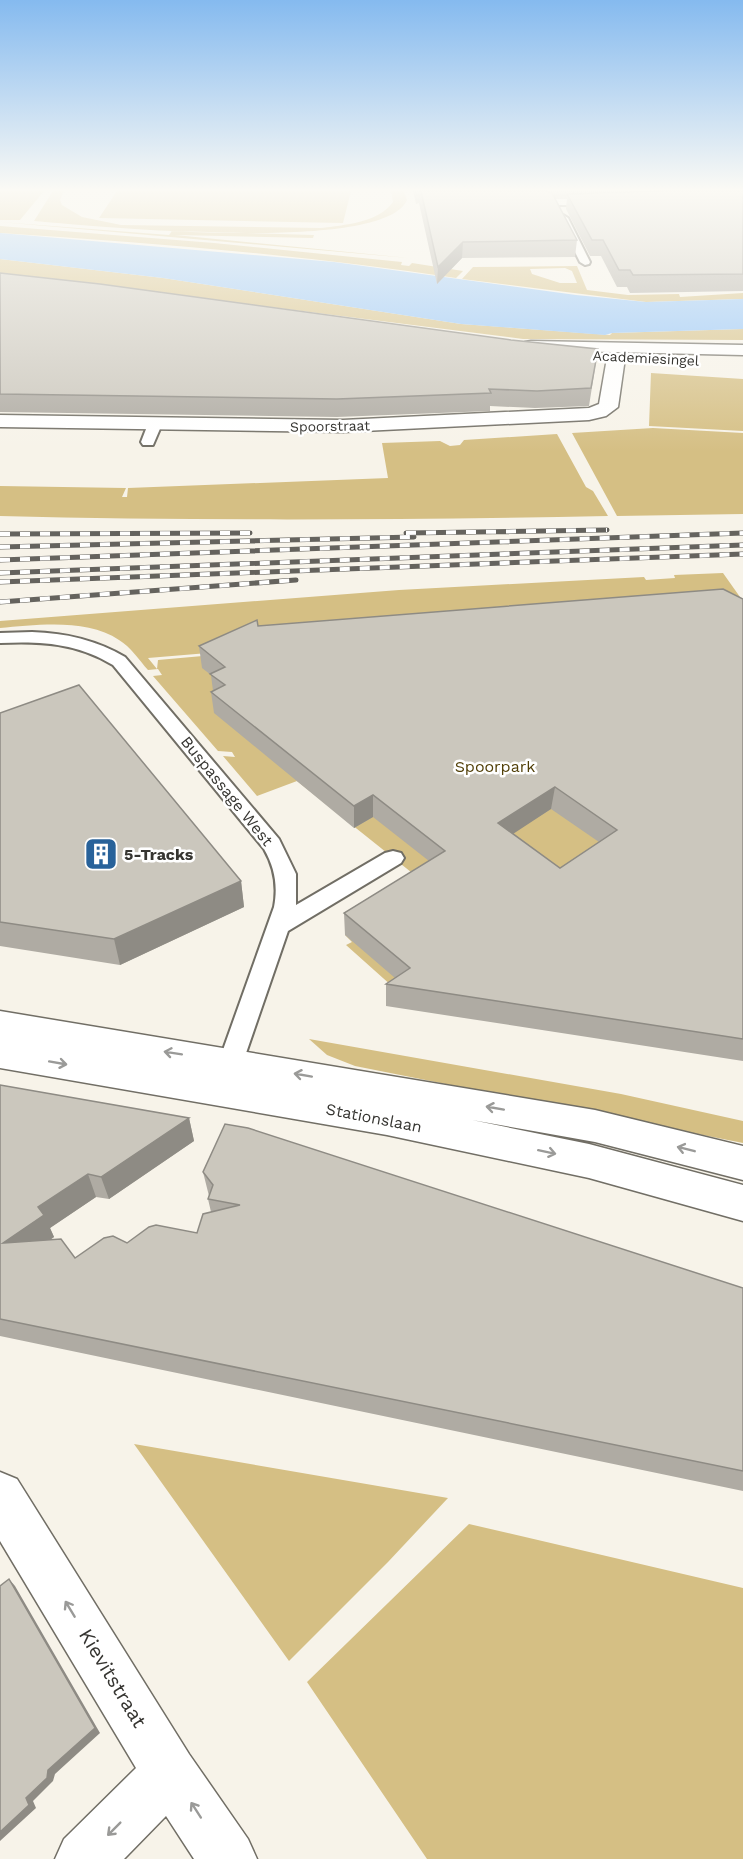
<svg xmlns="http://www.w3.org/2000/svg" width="743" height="1859" viewBox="0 0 743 1859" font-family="'Work Sans',sans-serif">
  <rect width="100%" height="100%" fill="#f7f3e9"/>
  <path fill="#d5bf84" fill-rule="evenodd" d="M0,191H44L20,220H0Z
    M53,191H64L60,200L62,205L82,217L121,225L321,228C344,225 378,223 393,202L391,191H404L407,200C383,255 93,226 34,221Z
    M117,191H351L343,223L99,218Z
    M0,222L169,235L172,231L314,235L313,238L175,235L409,258Z
    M0,226L214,243L402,262L401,265L409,266L412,263L463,271L456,278C305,255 152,243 0,233Z
    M0,259L163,278L461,324L610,335L612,333L743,329V340L523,339L0,273Z
    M577,266L587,290L628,295L679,294L680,297L743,293V299L646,302L462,279L473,267ZM565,268L572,271L577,283H560L532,274L530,269Z
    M651,373L743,379V431L649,426Z
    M653,428L743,433V514L617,516L572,433Z
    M557,434L586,487L593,491L608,516C405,520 203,521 0,516V486L126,488L122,497H127L128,488L388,478L382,443L440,441L450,446L460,445L464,440Z
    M723,573L740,597L735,598L743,762L402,995L346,945L352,942L345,935L426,884L297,781L257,796L223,756L235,757L232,752L218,751L153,676L162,675L158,669L148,670C139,660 131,647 119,640C87,618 36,625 0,628V621L399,590L644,577L646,580L675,578L674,575ZM658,615L158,660L157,669L148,658Z
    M309,1039L621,1094L743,1121V1143L355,1066L327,1055Z
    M134,1444L448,1498L388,1562L289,1661Z
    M469,1524L743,1588V1859H427L307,1682Z"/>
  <path fill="#92c4f9" d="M0,233L334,262L576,295L646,302L743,299V329L612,333L605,335L461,324L163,278L0,259Z"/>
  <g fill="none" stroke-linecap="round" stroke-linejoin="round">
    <defs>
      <path id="lane" d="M519,191H529L532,198L597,200L602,203L597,206L528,204L523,201Z
        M563,215L568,218L590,262L589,264L585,265L580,262L558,218Z
        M155,420L162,424L153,445H143L141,442L148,424Z
        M32,632C66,633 96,640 125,657L279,839L296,874V905L385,853L393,851L401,853L404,858L401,863L288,931L235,1085L226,1088L217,1085L213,1078L274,907C278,886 275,868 264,849L113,665C77,643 41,641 0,643V633Z"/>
      <path id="street" d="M616,353L622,354L625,358L618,407L606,416L589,420L343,432L0,427V415L343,420L589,408L599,404L607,358L610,354Z
        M0,1472L17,1479L189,1754L248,1839L257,1859H194L166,1816L124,1859H55L64,1839L136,1768L0,1541Z"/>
      <path id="secondary" d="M531,341L743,345V355L525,350L522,346L525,342Z
        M0,1011L595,1110L743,1146V1180L595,1142L472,1120L589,1144L743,1185V1221L589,1178L387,1135L0,1068Z"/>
    </defs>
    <use href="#lane" stroke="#716e65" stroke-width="4"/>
    <use href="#street" stroke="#716e65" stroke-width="3"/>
    <use href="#secondary" stroke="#716e65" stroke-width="3"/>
    <use href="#lane" fill="#fff" fill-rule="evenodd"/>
    <use href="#street" fill="#fff" fill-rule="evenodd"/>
    <use href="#secondary" fill="#fff" fill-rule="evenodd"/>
    <defs>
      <path id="rail" d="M406,533L607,530
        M0,534L250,533
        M0,547L414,537
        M0,560L743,533
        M0,573L743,545
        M0,582L743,554
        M0,602L296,580"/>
    </defs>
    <use href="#rail" stroke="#65635e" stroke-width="5"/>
    <use href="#rail" stroke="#fff" stroke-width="4" stroke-dasharray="10" stroke-linecap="butt"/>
  </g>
  <path fill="#afaba3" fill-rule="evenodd" d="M413,191H743V291L630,293L627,287H617L601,256H590L566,209L567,199H555L577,240L575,257L462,258L437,284L419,203L416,204Z
    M0,273L511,340L598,349L589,406L535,408L490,406V411L337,417L0,412Z
    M743,599V1061L386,1006V984L395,978L345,935L344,913L429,861L373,817L354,828L214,713L211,692L213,691L211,675L202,668L199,646L258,626ZM551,809L599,842L560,868L513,833Z
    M0,713L241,881L244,907L120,965L0,946Z
    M0,1085L189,1118L194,1141L109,1199L96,1197L50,1228L54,1237L50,1240L75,1258L127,1243L197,1233L211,1212L208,1199L209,1196L203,1172L743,1288V1491L0,1336Z"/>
  <path fill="#8e8b84" d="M463,242L462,258L437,284L438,267Z
    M555,787L551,809L496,845L498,823Z
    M373,795V817L354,828V806Z
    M241,881L244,907L120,965L114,939Z
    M189,1118L194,1141L109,1199L101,1177Z
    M88,1174L96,1197L50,1228L54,1237L14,1264L3,1243L38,1207Z
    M9,1579L15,1586L100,1733L55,1774L53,1781L33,1801L36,1808L0,1841V1832L26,1798Z"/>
  <path fill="#cbc7bd" stroke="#8e8b84" stroke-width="1.5" fill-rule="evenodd" d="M421,191H545L552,193L577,240L463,242L438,267Z
    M665,191H743V274L633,275L630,270H619L603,240H592L567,194Z
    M0,273L100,284L511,340L598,349L591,388L537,391L489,389L491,393L337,399L0,394Z
    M723,589L743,599V1039L386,984L410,968L344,913L445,851L373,795L354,806L211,692L225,685L210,674L225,667L199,646L257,620L258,626ZM555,787L617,830L560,868L498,823Z
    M79,685L241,881L114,939L0,922V713Z
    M0,1085L189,1118L101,1177L88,1174L38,1207L44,1215L3,1243L61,1239L75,1258L104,1238L113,1236L127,1243L149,1227L156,1225L197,1233L203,1214L240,1205L208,1199L213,1185L203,1172L225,1124L248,1128L743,1288V1471L0,1319Z
    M9,1579L95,1728L48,1770L47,1778L26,1798L29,1805L0,1832V1586Z"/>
  <defs><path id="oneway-shaft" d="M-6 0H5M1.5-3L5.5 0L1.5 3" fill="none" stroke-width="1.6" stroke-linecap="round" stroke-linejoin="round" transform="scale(1.5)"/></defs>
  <g stroke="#9a9a98">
    <use href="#oneway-shaft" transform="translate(173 1053) rotate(-171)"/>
    <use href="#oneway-shaft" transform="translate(58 1063) rotate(10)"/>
    <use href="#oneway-shaft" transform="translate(303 1075) rotate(-170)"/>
    <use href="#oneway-shaft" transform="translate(495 1108) rotate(-170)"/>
    <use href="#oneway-shaft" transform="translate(686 1149) rotate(-166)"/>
    <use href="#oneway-shaft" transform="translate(547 1152) rotate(12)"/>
    <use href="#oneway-shaft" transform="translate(70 1609) rotate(-121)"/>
    <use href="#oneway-shaft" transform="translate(196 1810) rotate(-123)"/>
    <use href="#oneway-shaft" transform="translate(114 1829) rotate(135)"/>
  </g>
  <linearGradient id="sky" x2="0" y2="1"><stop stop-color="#85baef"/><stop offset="0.42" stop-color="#fbfaf5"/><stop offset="1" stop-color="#fbfaf5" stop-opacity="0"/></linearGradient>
  <rect width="743" height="452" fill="url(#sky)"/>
  <defs>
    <symbol id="building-square" viewBox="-11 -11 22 22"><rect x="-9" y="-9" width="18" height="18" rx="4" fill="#28629a" stroke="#fff"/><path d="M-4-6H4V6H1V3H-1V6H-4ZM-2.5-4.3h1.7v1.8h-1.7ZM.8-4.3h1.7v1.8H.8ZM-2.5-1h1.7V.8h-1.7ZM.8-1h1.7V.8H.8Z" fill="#fff"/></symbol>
  </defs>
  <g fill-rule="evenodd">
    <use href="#building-square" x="82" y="835" width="38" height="38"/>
  </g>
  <g text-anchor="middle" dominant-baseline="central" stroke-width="5" stroke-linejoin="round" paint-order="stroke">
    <g font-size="14" fill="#363531" stroke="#fff">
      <text transform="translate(646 358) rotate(3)">Academiesingel</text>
      <text transform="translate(330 426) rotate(-1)">Spoorstraat</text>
    </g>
    <g font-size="16" fill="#513f07" stroke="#fff">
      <text x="495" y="766">Spoorpark</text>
    </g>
    <g font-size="16" fill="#363531" stroke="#fff">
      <text transform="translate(227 791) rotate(51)">Buspassage West</text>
      <text transform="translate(374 1118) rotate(11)">Stationslaan</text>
    </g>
    <g font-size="16" font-weight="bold" fill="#363531" stroke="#fff" text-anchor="start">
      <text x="124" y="854">5-Tracks</text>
    </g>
    <g font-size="20" fill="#363531" stroke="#fff">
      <text transform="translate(113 1678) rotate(59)">Kievitstraat</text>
    </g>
  </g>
</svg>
